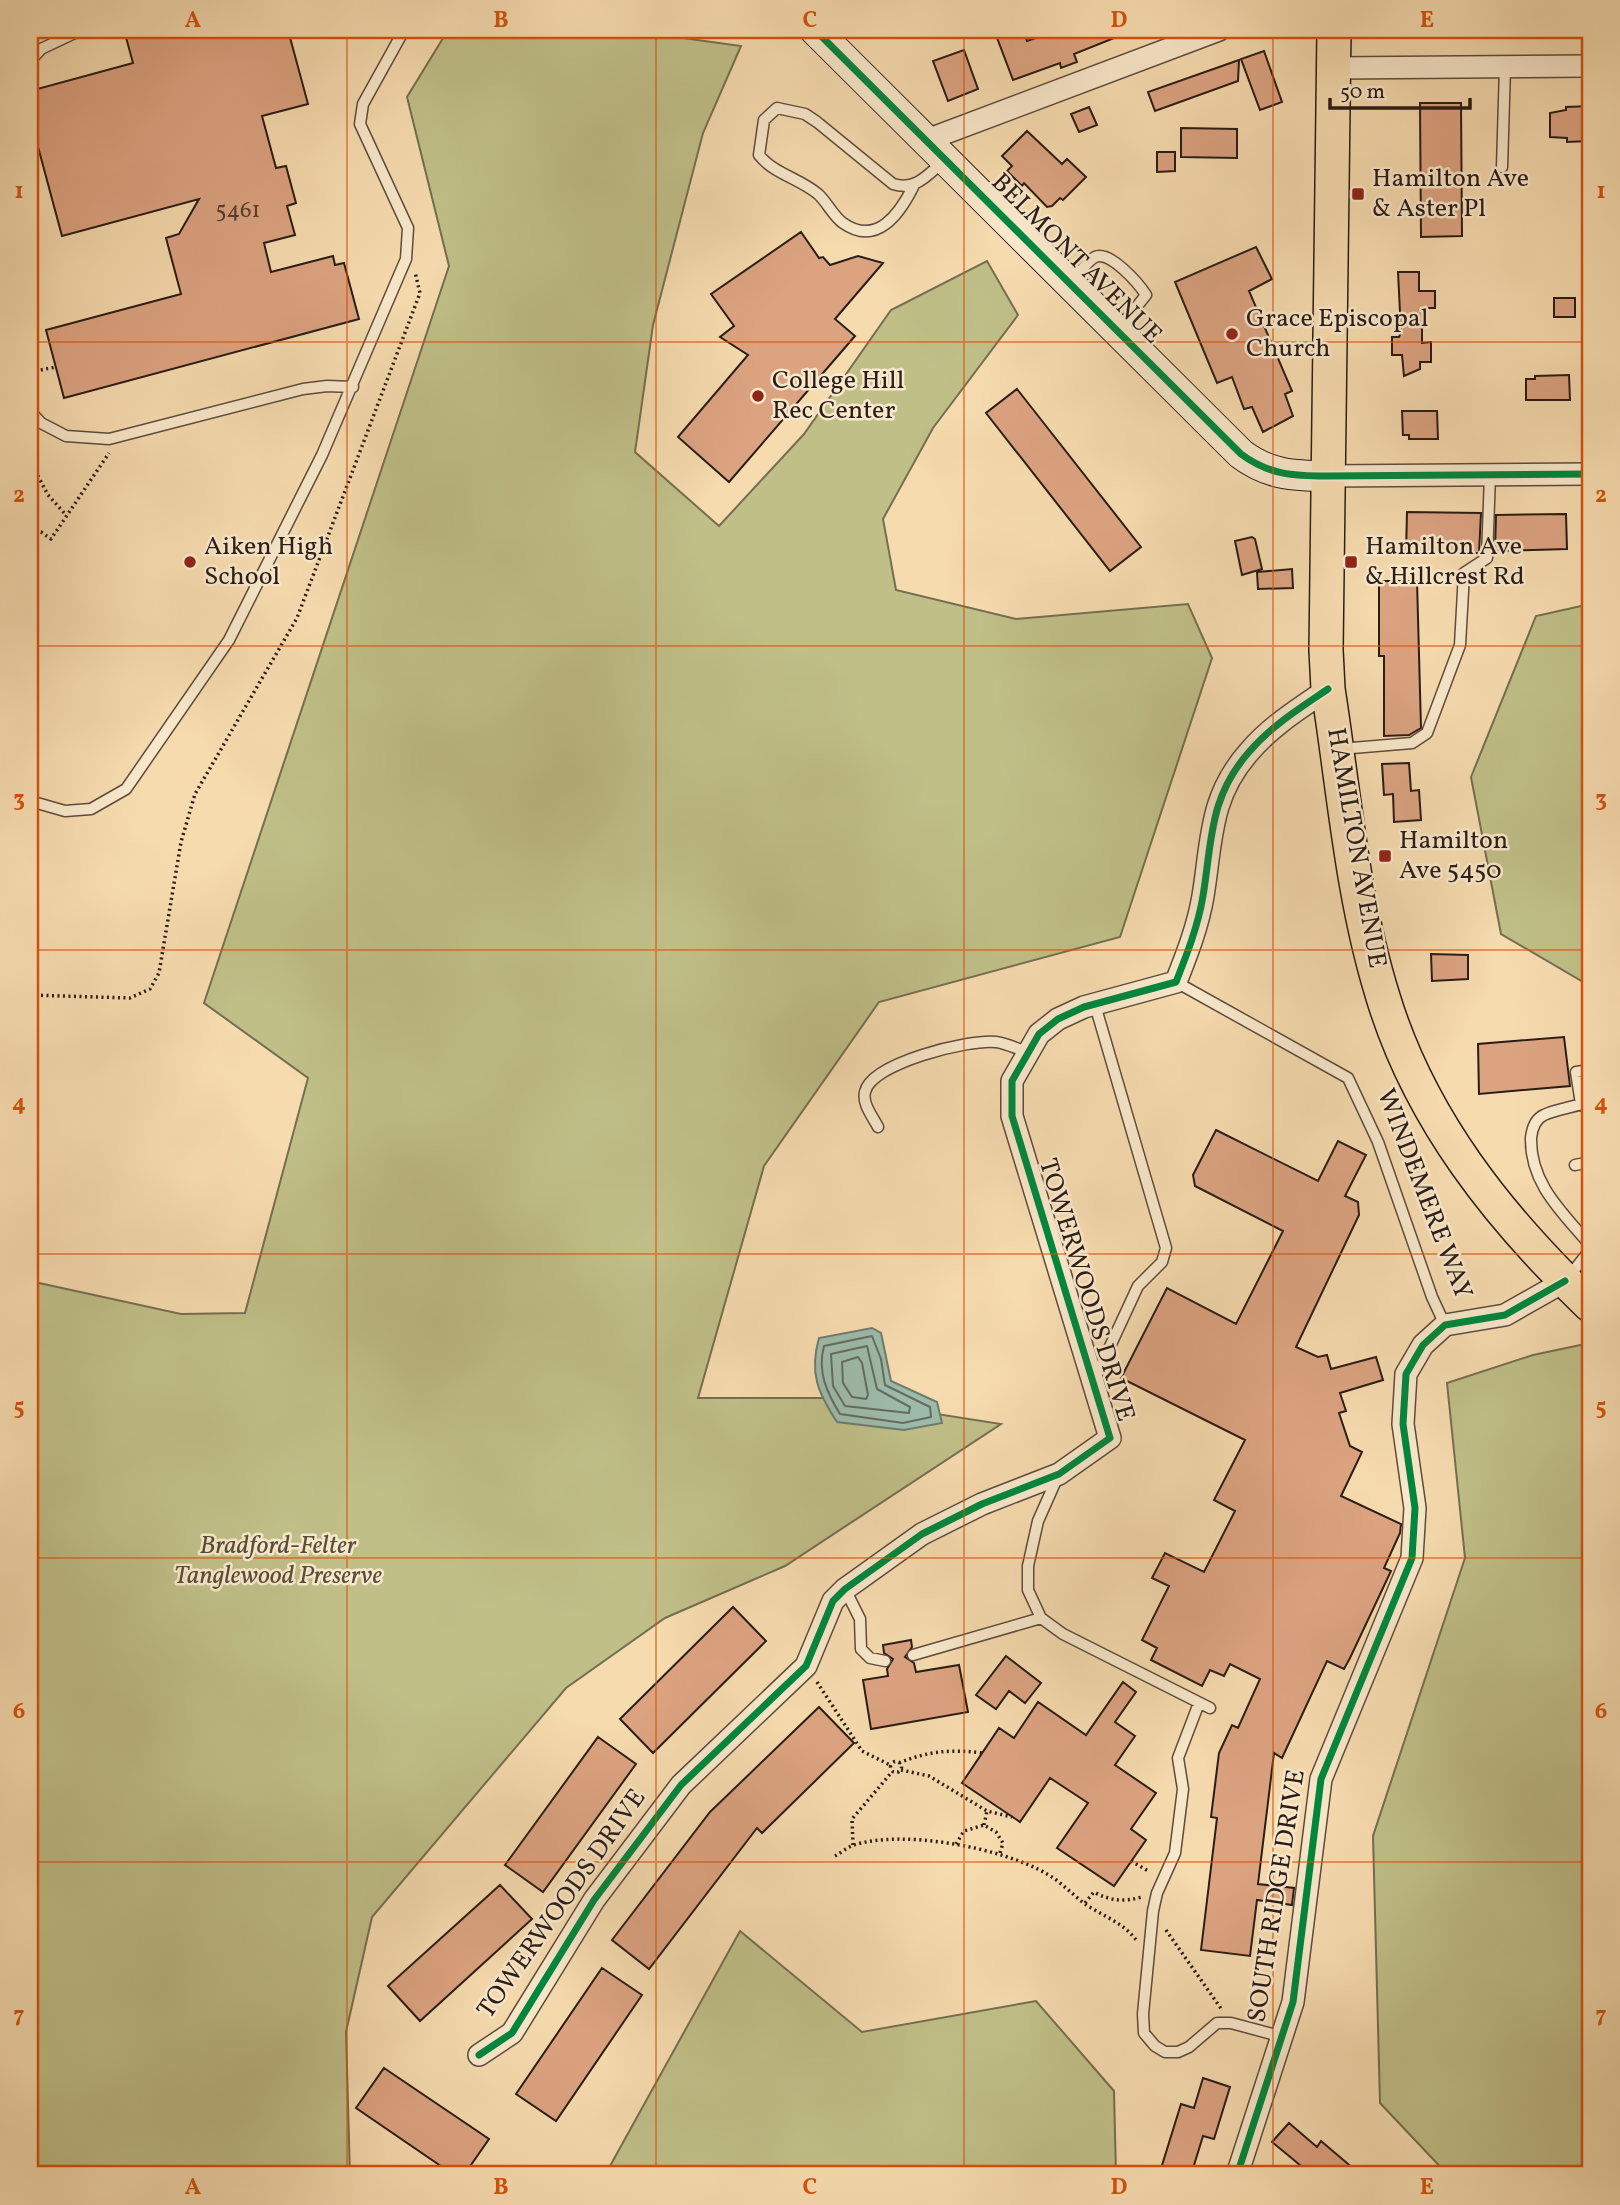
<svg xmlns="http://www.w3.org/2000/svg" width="1620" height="2205" viewBox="0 0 1620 2205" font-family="Vollkorn,serif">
  <rect width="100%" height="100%" fill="#f6dbaf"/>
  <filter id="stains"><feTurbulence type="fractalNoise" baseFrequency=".00286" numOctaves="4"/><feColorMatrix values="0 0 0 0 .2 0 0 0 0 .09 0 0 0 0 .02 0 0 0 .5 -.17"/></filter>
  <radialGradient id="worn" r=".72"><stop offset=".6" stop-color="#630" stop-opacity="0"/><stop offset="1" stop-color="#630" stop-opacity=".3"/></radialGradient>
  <path fill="#c0bf88" stroke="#756e50" stroke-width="2" d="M448,30H625L741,46L703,133L653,325L635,452L719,526L804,434L891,310L987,261L1018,315L933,428L883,519L896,590L1016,619L1188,604L1212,658L1120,937L879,1002L764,1166L698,1398H835L1001,1424L785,1566L665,1618L566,1688L372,1917L346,2032L350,2175H30V1281L181,1314L245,1313L308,1078L204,1003L449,266L407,97Z
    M1590,604V986L1501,934L1471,777L1536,616Z
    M1590,1343V2175H1448L1380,2103L1373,1836L1465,1558L1447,1383L1533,1355Z
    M740,1931L862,2032L1036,2001L1114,2091L1116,2175H605Z"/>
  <path fill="#9dbbaa" stroke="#6f7b6f" stroke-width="2" d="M872,1328L881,1333L891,1381L937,1402L942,1423L904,1430L837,1422C818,1393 809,1373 819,1338Z"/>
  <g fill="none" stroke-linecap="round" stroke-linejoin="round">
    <path stroke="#646c60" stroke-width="2" d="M872,1336L881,1359L885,1385L930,1407L931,1417L903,1423L840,1414C827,1393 817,1372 824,1346Z
      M867,1346L877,1389L910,1407L909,1413L845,1406L833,1386L831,1354Z
      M858,1357L862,1363L868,1395L866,1399L852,1397L843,1383L842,1362Z"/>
  </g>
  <path fill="#dca381" stroke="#2a1c17" stroke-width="2" d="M124,30H288L308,104L262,116L276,168L286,166L296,203L287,206L295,235L264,243L271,272L333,256L335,265L344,263L359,319L64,398L46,330L181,294L166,238L179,234L199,199L62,236L30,117V91L133,63Z
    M1010,30H1023L1027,41L1059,30L1129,32L1074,54L1077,62L1061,68L1060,63L1013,80L996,35Z
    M964,50L978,89L948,101L933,61Z
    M1264,51L1282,102L1260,110L1241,59Z
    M1239,60L1238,81L1155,111L1148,92Z
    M1420,103H1461L1462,236L1421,237Z
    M1590,106V141L1567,142V138L1550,137V113L1566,110V107Z
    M1089,107L1097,125L1079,132L1071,114Z
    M1181,128L1237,129V158L1181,157Z
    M1027,131L1062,164L1067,159L1086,177L1063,200L1060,198L1052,206L1047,207L1024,183L1022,186L1007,171L1012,166L1002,156Z
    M1157,152H1175V171L1157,172Z
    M801,232L819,258L823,257L830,265L858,256L883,263L835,319L855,336L729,482L678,437L748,355L720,337L734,326L711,294Z
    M1256,247L1272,279L1249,291L1292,391L1285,394L1293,416L1263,432L1252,407L1244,409L1232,377L1217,383L1175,282Z
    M1398,272H1419V291H1435V308H1422V343L1431,342V362H1420V369L1404,376L1402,355H1392V337H1399L1401,332Z
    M1554,298H1575V317H1554Z
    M1569,375L1570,400H1526V379H1535V376Z
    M1017,389L1141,547L1110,571L986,413Z
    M1402,411H1437L1438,439H1409V435H1403Z
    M1407,512L1481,513L1479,553H1406Z
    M1566,514L1567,549L1495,551L1496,515Z
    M1252,537L1255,539L1262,569L1242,575L1235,541Z
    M1292,569L1293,588L1258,589L1257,572Z
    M1379,581H1417L1421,728L1409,735L1384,736V656H1379Z
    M1409,763L1411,791L1419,790L1421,820L1394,822L1393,794L1384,795L1382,764Z
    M1431,954L1468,955V979L1432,981Z
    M1564,1037L1570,1086L1479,1094L1478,1044Z
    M1216,1130L1318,1181L1338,1141L1366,1155L1345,1196L1358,1202L1359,1215L1296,1347L1318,1357L1327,1355L1331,1369L1376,1357L1383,1380L1340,1393L1346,1411L1339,1413L1350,1446L1362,1452L1341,1496L1401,1524L1400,1533L1384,1568L1391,1571L1350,1658L1344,1669L1327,1661L1282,1758L1274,1753L1258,1884L1294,1888L1292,1905L1257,1900L1250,1956L1201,1950L1217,1818L1211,1817L1219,1753L1232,1725L1238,1728L1260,1679L1230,1664L1224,1676L1210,1670L1202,1686L1151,1660L1157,1648L1142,1640L1169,1586L1152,1578L1165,1553L1204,1572L1235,1511L1214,1500L1245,1440L1121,1378L1167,1288L1236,1324L1283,1231L1195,1186L1193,1175Z
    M733,1607L766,1641L653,1753L620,1719Z
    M911,1640L912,1647L905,1657L914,1663L916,1672L959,1665L968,1712L871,1729L863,1680L888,1676L887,1669L893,1659L884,1653L883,1645Z
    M1006,1656L1041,1683L1025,1703L1009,1691L996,1709L976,1695Z
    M1123,1682L1136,1692L1115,1722L1135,1736L1115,1765L1156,1793L1131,1829L1146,1840L1114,1886L1057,1848L1088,1803L1050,1778L1020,1822L962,1783L999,1728L1014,1738L1038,1702L1086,1735Z
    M819,1707L854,1743L762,1833L757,1828L649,1969L612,1940L710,1812Z
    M598,1737L636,1764L543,1892L505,1865Z
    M500,1885L532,1919L420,2021L388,1986Z
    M602,1968L642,1995L556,2121L516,2094Z
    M384,2068L489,2139L464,2175H454L356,2108Z
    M1203,2078L1230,2087L1214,2139L1203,2136L1191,2175H1159L1181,2104L1194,2108Z
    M1289,2123L1317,2147L1321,2141L1361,2175H1312L1272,2142Z"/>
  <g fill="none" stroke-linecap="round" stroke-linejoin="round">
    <defs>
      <path id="lane" d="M683,30H685
        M30,61L41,49L81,30
        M1502,167L1505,67
        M913,187C900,213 877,247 843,223C833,216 827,202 818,194C799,178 774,174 759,155L764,120L777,108L805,114L817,122L893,184C916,191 927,175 944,161
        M1072,281C1079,274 1087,261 1095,257C1110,250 1139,284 1146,295L1118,330
        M30,411L41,423L66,436L109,439L303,389L327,386L353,387
        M1340,749L1412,743L1427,733L1460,645L1464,573L1487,558L1490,475
        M30,801L65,811L91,809L126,789L229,640L322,455L406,259L408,228L360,124L363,104L404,30
        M1176,982L1348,1078L1378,1142L1432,1297L1445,1325
        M1581,1104L1576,1072L1590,1070
        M1590,1110L1581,1104C1569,1108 1554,1110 1544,1115C1535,1119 1532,1129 1531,1138C1530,1184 1563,1213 1590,1245
        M878,1127C873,1117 862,1104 865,1092C871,1063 969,1039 996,1042C1006,1043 1017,1049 1027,1052
        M1575,1165L1590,1162
        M1567,1279L1590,1250
        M1094,1381L1138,1286L1162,1262L1166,1248L1095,1005
        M1058,1476L1038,1521L1028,1566V1590L1041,1618L1063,1634L1210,1708
        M845,1589L860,1619L861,1649L870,1658L885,1661
        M913,1655L1041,1618
        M1199,1703L1178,1758L1183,1789L1175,1853L1157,1893L1153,1911L1143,2014L1144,2033L1155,2046L1165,2052H1178L1189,2047L1217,2023H1231L1283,2037"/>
      <path id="street" d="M1334,68L1590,66
        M927,140L1219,30
        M1327,476L1590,474
        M479,2055L512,2033L594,1900L681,1785L806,1666L833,1601L845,1589L922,1534L982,1504L1059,1474L1110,1438L1012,1116V1081L1039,1034L1058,1019L1084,1007L1176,982C1187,954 1198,926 1203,896C1212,841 1209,797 1249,752C1271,726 1300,708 1328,689
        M1237,2175L1293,2002L1321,1779L1412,1558L1415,1508L1403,1424L1406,1374L1423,1345L1445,1325L1505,1315L1565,1281"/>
      <path id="secondary" d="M815,30L1241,454C1269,475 1294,476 1327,476"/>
      <path id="primary" d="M1334,30L1326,650L1328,689C1344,791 1352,898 1383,997C1420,1119 1499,1218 1590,1305"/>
    </defs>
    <use href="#lane" stroke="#5d4c3d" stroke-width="13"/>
    <use href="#street" stroke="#5d4c3d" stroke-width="24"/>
    <use href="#secondary" stroke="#2a1c17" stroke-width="32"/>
    <use href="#primary" stroke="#2a1c17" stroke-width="36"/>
    <path stroke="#2a1c17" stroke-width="3.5" stroke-dasharray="2 3.5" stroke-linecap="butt" d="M30,372L56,367
      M30,461L48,495L66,515
      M30,533L41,532L51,539L109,453
      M30,995L130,998L150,989L159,973L181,842L195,794L297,618L420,293L415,272
      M817,1682L862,1751L890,1765
      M890.5 1767a5.5 5.5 0 1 1 11 0a5.5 5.5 0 1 1-11 0Z
      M899,1763C928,1751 952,1749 982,1753
      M901,1770L929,1776L987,1811L1012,1817
      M984,1825L987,1811
      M956,1844L964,1831L984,1825L996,1832L1003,1843L1000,1853
      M853,1845L852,1819L892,1772
      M835,1856C841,1853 847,1847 854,1845C903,1829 1003,1848 1047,1874C1061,1882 1072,1894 1085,1904C1103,1916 1124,1923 1137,1941
      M1131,1861L1150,1872
      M1085,1903L1094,1892C1110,1901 1124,1902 1142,1897
      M1166,1930L1222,2010"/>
    <use href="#lane" stroke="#f9e8cb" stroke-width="10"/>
    <use href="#street" stroke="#f9e8cb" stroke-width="21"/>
    <use href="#secondary" stroke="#f9e8cb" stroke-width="30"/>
    <use href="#primary" stroke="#f6dbaf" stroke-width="33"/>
    <defs>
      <path id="cycleway" d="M815,30L1241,454C1269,475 1294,476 1327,476L1590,474
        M479,2055L512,2033L594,1900L681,1785L806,1666L833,1601L845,1589L922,1534L982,1504L1059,1474L1110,1438L1012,1116V1081L1039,1034L1058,1019L1084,1007L1176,982C1187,954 1198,926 1203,896C1212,841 1209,797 1249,752C1271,726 1300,708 1328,689
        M1237,2175L1293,2002L1321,1779L1412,1558L1415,1508L1403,1424L1406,1374L1423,1345L1445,1325L1505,1315L1565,1281"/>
    </defs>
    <use href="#cycleway" stroke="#f9e8cb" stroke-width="11"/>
    <use href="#cycleway" stroke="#00873e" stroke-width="7"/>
  </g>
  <path fill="none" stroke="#d5530d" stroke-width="2" stroke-opacity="0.55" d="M347,30V2175M656,30V2175M964,30V2175M1273,30V2175M30,342H1590M30,646H1590M30,950H1590M30,1254H1590M30,1558H1590M30,1862H1590"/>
  <g fill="#8f2418" stroke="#f9e8cb" stroke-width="2.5">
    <rect x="1351" y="187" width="14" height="14" rx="3.5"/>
    <circle cx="1232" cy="334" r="7"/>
    <circle cx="758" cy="396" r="7"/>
    <circle cx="190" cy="562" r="7"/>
    <rect x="1344" y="555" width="14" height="14" rx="3.5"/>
    <rect x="1378" y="849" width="14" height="14" rx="3.5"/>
  </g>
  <g text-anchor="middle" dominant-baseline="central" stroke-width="5" stroke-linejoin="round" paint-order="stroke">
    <g font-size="23" fill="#563e32">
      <text x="238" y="211">5461</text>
    </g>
    <g font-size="26" fill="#2a1c17" stroke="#f9e8cb" text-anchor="start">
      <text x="1372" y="179">Hamilton Ave<tspan x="1372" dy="30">&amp; Aster Pl</tspan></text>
      <text x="1246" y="319">Grace Episcopal<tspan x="1246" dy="30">Church</tspan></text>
      <text x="772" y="381">College Hill<tspan x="772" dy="30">Rec Center</tspan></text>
      <text x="204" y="547">Aiken High<tspan x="204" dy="30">School</tspan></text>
      <text x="1365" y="547">Hamilton Ave<tspan x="1365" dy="30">&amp; Hillcrest Rd</tspan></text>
      <text x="1399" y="841">Hamilton<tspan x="1399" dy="30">Ave 5450</tspan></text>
    </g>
    <g font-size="26" fill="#2a1c17" stroke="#f9e8cb">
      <text transform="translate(1076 259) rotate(45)">BELMONT AVENUE</text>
      <text transform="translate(1356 848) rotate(80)">HAMILTON AVENUE</text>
      <text transform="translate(1424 1194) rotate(69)">WINDEMERE WAY</text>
      <text transform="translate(1086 1290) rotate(73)">TOWERWOODS DRIVE</text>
      <text transform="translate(1277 1896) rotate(-81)">SOUTH RIDGE DRIVE</text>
      <text transform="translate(562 1904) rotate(-55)">TOWERWOODS DRIVE</text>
    </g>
    <g font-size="26" font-style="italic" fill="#574d39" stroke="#f9e8cb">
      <text x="278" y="1546">Bradford-Felter<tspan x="278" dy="30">Tanglewood Preserve</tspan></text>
    </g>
  </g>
  <rect width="1620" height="2205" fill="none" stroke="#f6dbaf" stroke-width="77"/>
  <path d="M1330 98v10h140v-10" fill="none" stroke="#2a1c17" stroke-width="3.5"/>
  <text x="1340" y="98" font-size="21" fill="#2a1c17" stroke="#f9e8cb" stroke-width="5" paint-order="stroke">50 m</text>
  <rect x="38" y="38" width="1544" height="2128" fill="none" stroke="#d5530d" stroke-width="2.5"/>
  <g font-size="23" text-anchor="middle" font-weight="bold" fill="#d5530d">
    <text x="193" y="27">A</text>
    <text x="501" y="27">B</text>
    <text x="810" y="27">C</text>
    <text x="1119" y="27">D</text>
    <text x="1427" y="27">E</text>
    <text x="19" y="198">1</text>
    <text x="1601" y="198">1</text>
    <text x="19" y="502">2</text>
    <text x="1601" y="502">2</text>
    <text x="19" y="806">3</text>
    <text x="1601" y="806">3</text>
    <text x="19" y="1110">4</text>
    <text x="1601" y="1110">4</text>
    <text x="19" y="1414">5</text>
    <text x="1601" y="1414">5</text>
    <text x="19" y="1718">6</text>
    <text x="1601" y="1718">6</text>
    <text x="19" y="2022">7</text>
    <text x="1601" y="2022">7</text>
    <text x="193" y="2194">A</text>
    <text x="501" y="2194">B</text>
    <text x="810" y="2194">C</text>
    <text x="1119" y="2194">D</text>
    <text x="1427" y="2194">E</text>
  </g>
  <rect width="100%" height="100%" filter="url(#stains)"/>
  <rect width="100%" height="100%" fill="url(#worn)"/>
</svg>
